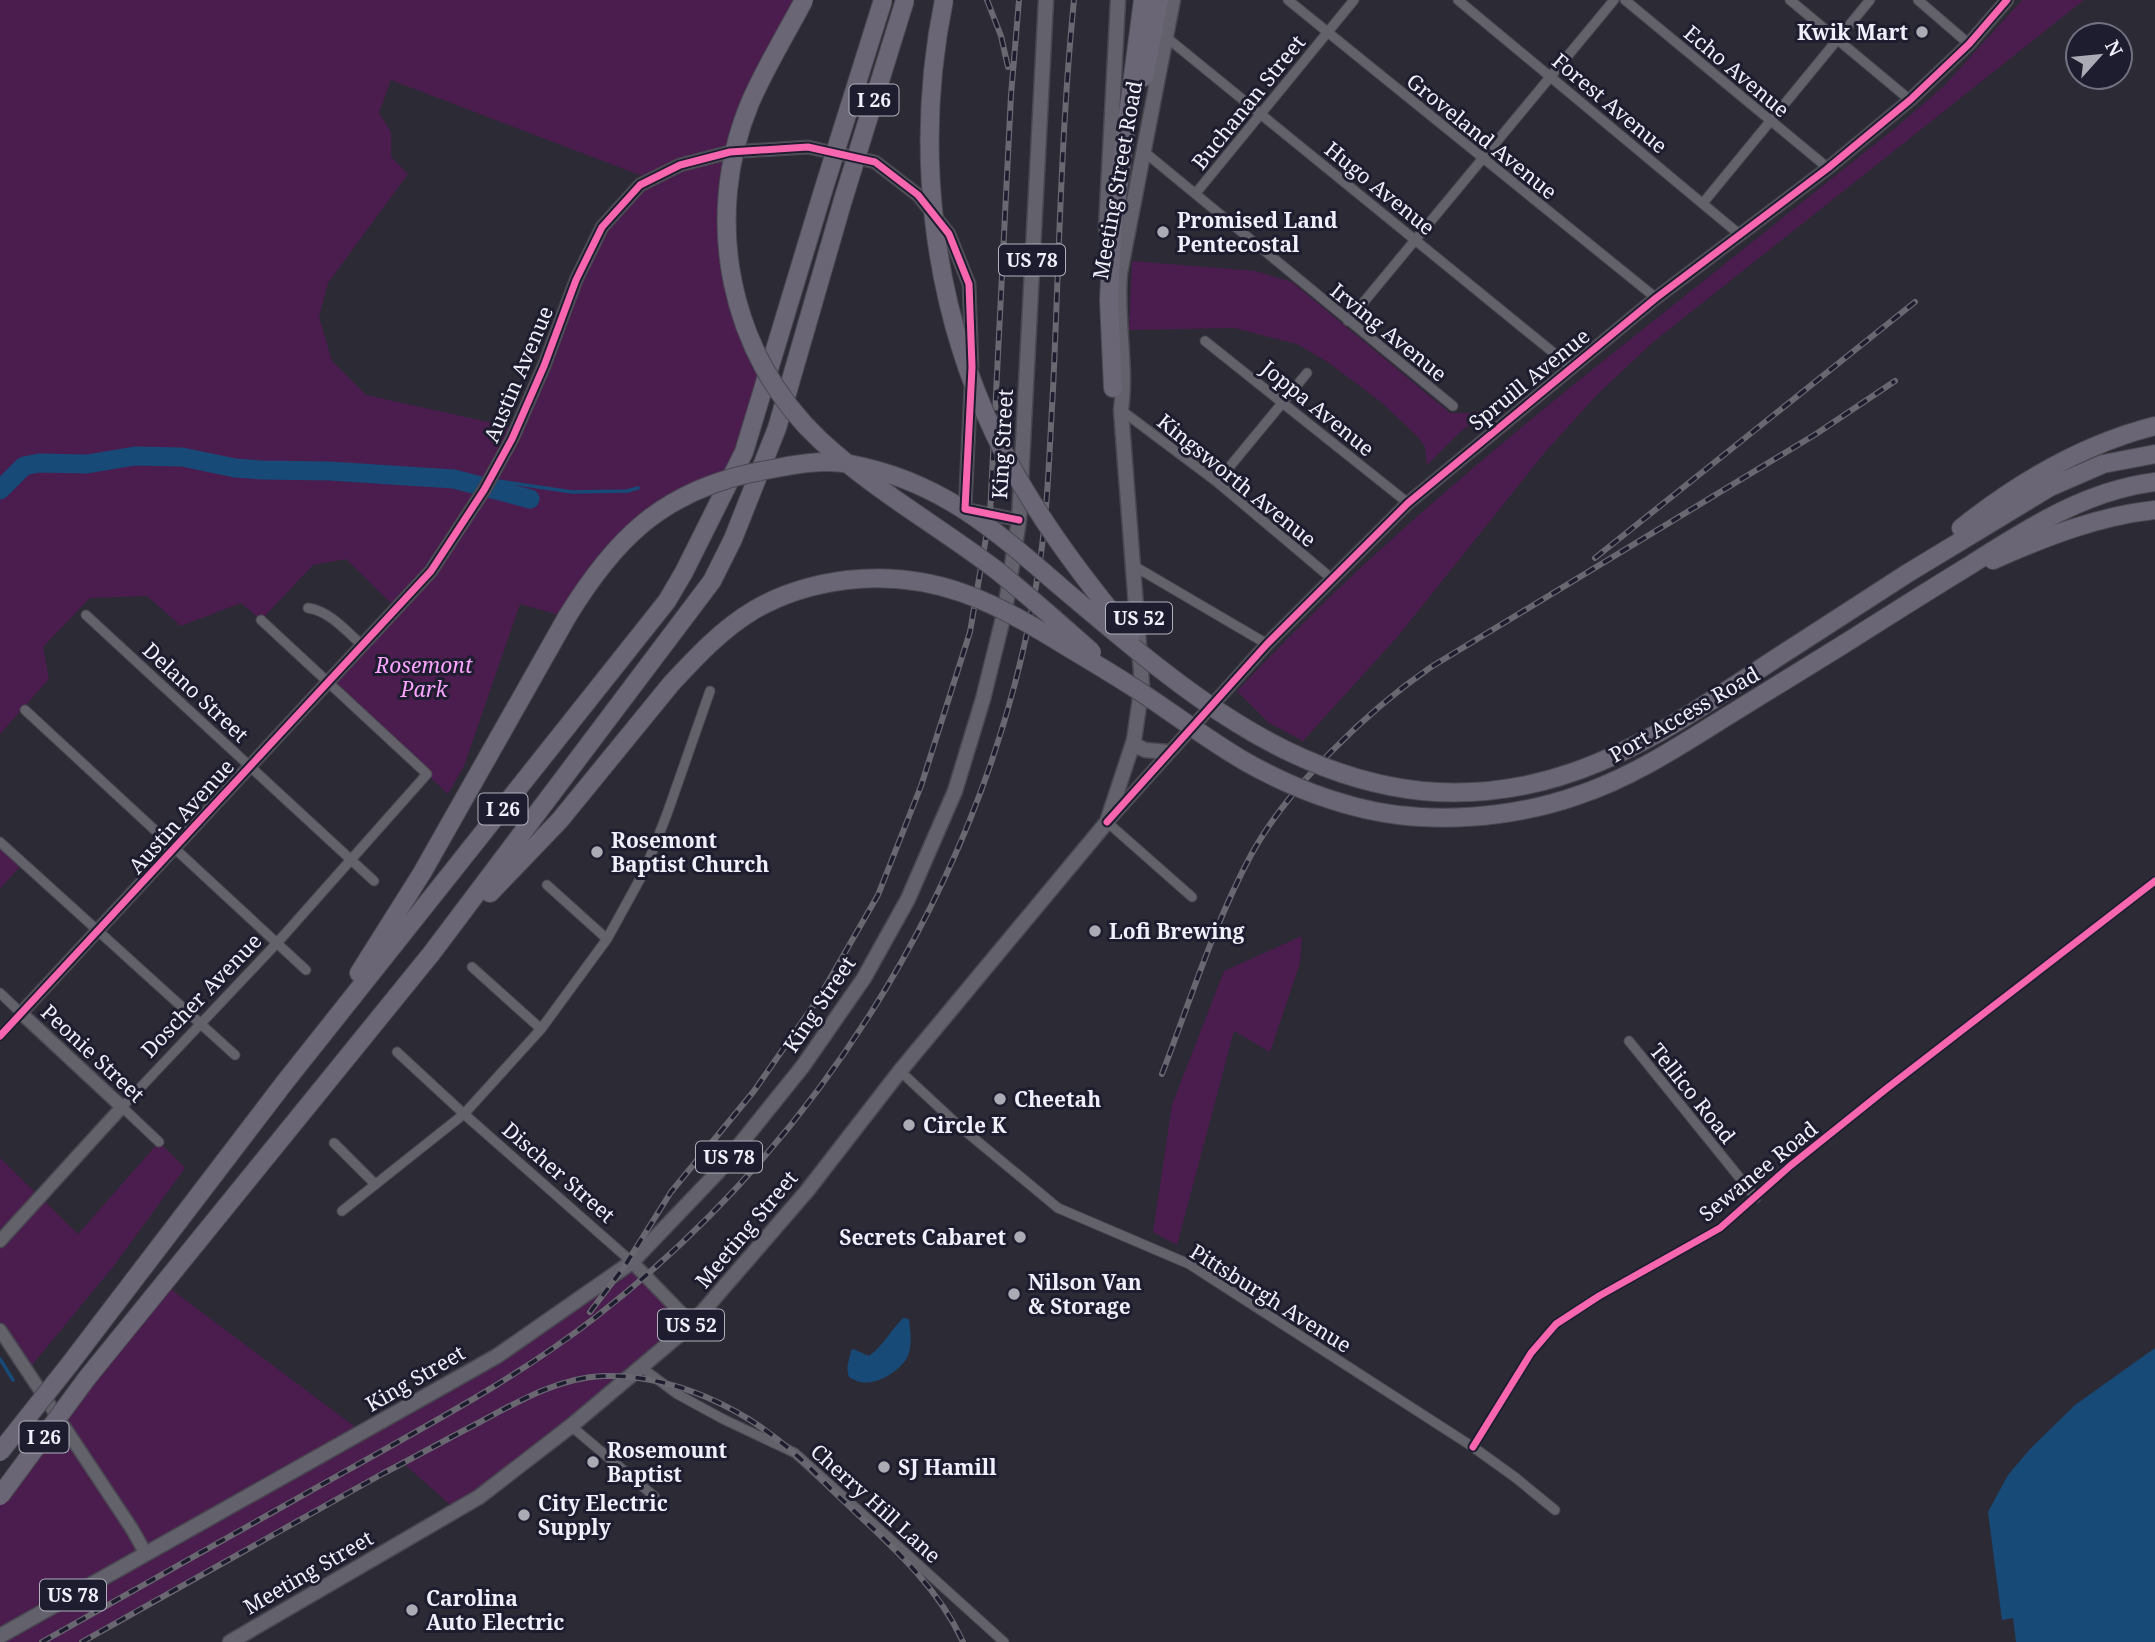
<svg xmlns="http://www.w3.org/2000/svg" width="2155" height="1642" viewBox="0 0 2155 1642" font-family="'Noto Serif',serif">
  <rect width="100%" height="100%" fill="#2c2a35"/>
  <path fill="#4a1d4e" fill-rule="evenodd" d="M0,0H804L750,103L727,249L767,374L731,478L664,507L567,617L520,604L464,766L448,794L329,683L397,609L346,559L313,565L261,620L241,603L181,626L147,596L90,598L43,647L49,679L0,734ZM391,80L650,179L602,227L516,428L366,395L332,361L319,317L328,283L408,174L391,157V132L379,113Z
    M2022,0H2084L1652,343L1596,396L1546,451L1399,635L1303,741L1269,723L1237,691C1364,555 1502,441 1647,326C1731,259 1815,192 1899,125L1944,86Z
    M1132,261L1255,271L1292,282L1450,413H1470L1489,410L1459,433L1427,465L1425,447L1418,437L1381,402L1329,363L1297,344L1234,328L1129,330Z
    M0,842L23,863L0,889Z
    M1302,936L1300,963L1270,1052L1234,1031L1177,1245L1153,1232L1172,1105L1224,971Z
    M159,1142L185,1168L113,1267L27,1371L0,1330V1158L78,1234Z
    M632,1262L692,1324L456,1510L403,1463L84,1642H0V1496L164,1284L362,1432L497,1356Z"/>
  <path fill="#174a77" d="M903,1318L909,1319C910,1331 913,1346 907,1358C898,1373 871,1389 855,1380C851,1379 848,1377 848,1373C846,1367 850,1357 851,1351L853,1349L869,1356C882,1347 891,1330 903,1318Z
    M2155,1348V1642H2016L2013,1618L2002,1620L1988,1512L2008,1475L2030,1449L2075,1405Z"/>
  <g fill="none" stroke-linecap="round" stroke-linejoin="round">
    <path stroke="#174a77" stroke-width="3.5" d="M174,461L382,468L478,478L572,492L627,491L638,488
      M0,1359L13,1380"/>
    <path stroke="#174a77" stroke-width="19" d="M0,490L24,466L39,463L87,464L135,456L182,457L235,468L262,470L329,471L454,479L530,499"/>
    <defs>
      <path id="minor" d="M1288,0L1656,298
        M1458,0L1739,234
        M1625,0L1828,168
        M1790,0L1910,100
        M1918,0L1969,44
        M1166,37L1571,367
        M1142,150L1453,406
        M1196,193L1354,0
        M1703,203L1870,0
        M1348,321L1614,0
        M1205,341L1408,503
        M1121,410L1217,482L1331,578
        M1217,482L1307,373
        M1134,566L1267,644
        M308,608C330,611 347,632 363,646
        M86,615L374,881
        M25,710L306,970
        M1107,822L1192,897
        M0,842L235,1055
        M547,885L607,939
        M472,967L541,1029
        M0,993L21,1013L0,1036
        M1629,1041L1756,1198
        M397,1052L464,1114L632,1262
        M900,1071L958,1125L1058,1208L1189,1264L1473,1447L1516,1478L1555,1510
        M159,1142L122,1107L277,943L427,774L261,620
        M334,1143L375,1184
        M342,1211L464,1114L541,1029L607,939L645,870L667,814L710,691
        M641,1367L677,1394L723,1419L795,1453L1004,1642
        M571,1426L655,1497
        M1473,1447L1531,1353L1556,1324L1599,1296L1720,1228L1790,1166L1886,1089L2155,881"/>
      <path id="tertiary" d="M971,385L965,509L1019,520
        M1108,821L1267,644L1408,503L1656,298L1828,168L1910,100L1969,44L2007,0
        M0,1241L122,1107L21,1013L431,571L484,490L512,439L544,366L576,280L602,227L640,185L680,165L730,152L808,147L875,162L918,195L949,234L969,284L972,367
        M632,1262L692,1324
        M0,1330L132,1529L146,1554"/>
      <path id="primary" d="M1106,229L1118,0
        M1133,744L1145,750L1168,752
        M0,1636L497,1356L632,1262L717,1173L803,1066L864,978L908,899L955,791L983,699L1005,610L1019,520L1046,0
        M230,1642L479,1497L571,1426L692,1324L807,1191L900,1071L1107,822L1134,740L1142,685L1121,410C1127,365 1116,319 1120,273L1173,0"/>
      <path id="motorway" d="M1144,77L1159,0
        M1113,388L1109,300L1112,235L1143,0
        M1961,528C2019,482 2083,444 2155,426
        M1993,560C2045,537 2098,516 2155,510
        M1844,644C1885,618 1926,592 1967,567C2027,529 2084,491 2155,482
        M1792,648L1908,573L2050,487L2103,464L2155,454
        M490,893L560,820L671,684
        M359,973L422,873L567,617
        M69,1365L285,1082L667,601L684,572L744,452L823,191
        M87,1378L431,954L712,581L733,539L777,428L843,200"/>
    </defs>
    <use href="#minor" stroke="#494851" stroke-width="11"/>
    <use href="#tertiary" stroke="#494851" stroke-width="15"/>
    <use href="#primary" stroke="#494851" stroke-width="17"/>
    <use href="#motorway" stroke="#494851" stroke-width="20"/>
    <use href="#minor" stroke="#63626b" stroke-width="9"/>
    <use href="#tertiary" stroke="#63626b" stroke-width="12"/>
    <use href="#primary" stroke="#63616c" stroke-width="14"/>
    <use href="#motorway" stroke="#6b6675" stroke-width="18"/>
    <defs>
      <path id="rail" d="M987,0L1001,36L1008,67
        M1595,558L1915,302
        M1162,1074C1190,1001 1214,924 1251,855C1288,787 1367,711 1431,667L1816,434L1895,381
        M590,1312L624,1267L671,1192L754,1091L820,996L878,895L921,786L970,632L990,514L1011,95L1019,0
        M42,1642C143,1585 244,1528 346,1471C431,1423 519,1377 597,1316C828,1135 989,870 1037,580C1048,517 1049,454 1053,390C1059,261 1061,129 1074,0
        M82,1642C181,1586 282,1530 382,1474C415,1457 447,1439 480,1422C519,1401 558,1378 603,1376C673,1374 744,1408 795,1454C808,1465 820,1478 833,1491C881,1537 935,1580 963,1642"/>
    </defs>
    <use href="#rail" stroke="#696871" stroke-width="6"/>
    <use href="#rail" stroke="#1e1d2f" stroke-width="3.5" stroke-dasharray="10" stroke-linecap="butt"/>
    <defs>
      <path id="motorway-bridge" d="M804,0C786,34 765,68 750,103C702,218 729,355 820,440C874,490 937,525 995,569C1028,595 1060,624 1092,652
        M944,0C914,145 931,301 995,435C1030,508 1080,574 1131,636
        M823,191L883,0
        M843,200L905,0
        M567,617C614,540 661,493 751,473C783,467 818,458 850,464C941,481 995,530 1062,588C1168,677 1278,776 1422,791C1572,805 1674,724 1792,648
        M671,684C696,657 722,629 754,610C783,593 815,584 847,580C936,570 996,603 1069,648C1091,661 1114,675 1136,689C1173,713 1208,740 1246,762C1297,791 1360,814 1420,817C1471,820 1527,813 1576,796C1628,779 1675,749 1721,720C1762,695 1803,669 1844,644
        M0,1452L69,1365
        M0,1496L87,1378"/>
    </defs>
    <use href="#motorway-bridge" stroke="#494851" stroke-width="20" stroke-linecap="butt"/>
    <use href="#motorway-bridge" stroke="#6b6675" stroke-width="18"/>
    <defs>
      <path id="cycleway" d="M1107,822L1267,644L1408,503L1656,298L1828,168L1910,100L1969,44L2007,0
        M0,1036L431,571L484,490L512,439L544,366L576,280L602,227L640,185L680,165L730,152L808,147L875,162L918,195L949,234L969,284L972,367L965,509L1019,520
        M1473,1447L1531,1353L1556,1324L1599,1296L1720,1228L1790,1166L1886,1089L2155,881"/>
    </defs>
    <use href="#cycleway" stroke="#1e1d2f" stroke-width="11"/>
    <use href="#cycleway" stroke="#f766af" stroke-width="7"/>
  </g>
  <g fill="#ababb6" stroke="#1e1d2f" stroke-width="2.5">
    <circle cx="1922" cy="32" r="7"/>
    <circle cx="1163" cy="232" r="7"/>
    <circle cx="597" cy="852" r="7"/>
    <circle cx="1095" cy="931" r="7"/>
    <circle cx="1000" cy="1099" r="7"/>
    <circle cx="909" cy="1125" r="7"/>
    <circle cx="1020" cy="1237" r="7"/>
    <circle cx="1014" cy="1294" r="7"/>
    <circle cx="593" cy="1462" r="7"/>
    <circle cx="884" cy="1467" r="7"/>
    <circle cx="524" cy="1515" r="7"/>
    <circle cx="412" cy="1610" r="7"/>
  </g>
  <g text-anchor="middle" dominant-baseline="central" stroke-width="6" stroke-linejoin="round" paint-order="stroke">
    <g fill="#1e1d2f" stroke="#b1b1be" stroke-width="2">
      <rect x="849.5" y="84.5" width="49" height="31" rx="5"/>
      <rect x="999" y="244.5" width="66" height="31" rx="5"/>
      <rect x="1106" y="602.5" width="66" height="31" rx="5"/>
      <rect x="478.5" y="793.5" width="49" height="31" rx="5"/>
      <rect x="696" y="1141.5" width="66" height="31" rx="5"/>
      <rect x="658" y="1309.5" width="66" height="31" rx="5"/>
      <rect x="19.5" y="1421.5" width="49" height="31" rx="5"/>
      <rect x="40" y="1579.5" width="66" height="31" rx="5"/>
    </g>
    <g font-size="19" font-weight="bold" fill="#f0f0fc">
      <text x="874" y="100">I 26</text>
      <text x="1032" y="260">US 78</text>
      <text x="1139" y="618">US 52</text>
      <text x="503" y="809">I 26</text>
      <text x="729" y="1157">US 78</text>
      <text x="691" y="1325">US 52</text>
      <text x="44" y="1437">I 26</text>
      <text x="73" y="1595">US 78</text>
    </g>
    <g font-size="21" font-weight="bold" fill="#f0f0fc" stroke="#1e1d2f" text-anchor="start">
      <text x="1908" y="32" text-anchor="end">Kwik Mart</text>
      <text x="1177" y="220">Promised Land<tspan x="1177" dy="24">Pentecostal</tspan></text>
      <text x="611" y="840">Rosemont<tspan x="611" dy="24">Baptist Church</tspan></text>
      <text x="1109" y="931">Lofi Brewing</text>
      <text x="1014" y="1099">Cheetah</text>
      <text x="923" y="1125">Circle K</text>
      <text x="1006" y="1237" text-anchor="end">Secrets Cabaret</text>
      <text x="1028" y="1282">Nilson Van<tspan x="1028" dy="24">&amp; Storage</tspan></text>
      <text x="607" y="1450">Rosemount<tspan x="607" dy="24">Baptist</tspan></text>
      <text x="898" y="1467">SJ Hamill</text>
      <text x="538" y="1503">City Electric<tspan x="538" dy="24">Supply</tspan></text>
      <text x="426" y="1598">Carolina<tspan x="426" dy="24">Auto Electric</tspan></text>
    </g>
    <g font-size="21" fill="#f0f0fc" stroke="#1e1d2f">
      <text transform="translate(1737 71) rotate(40)">Echo Avenue</text>
      <text transform="translate(1248 102) rotate(-51)">Buchanan Street</text>
      <text transform="translate(1610 103) rotate(40)">Forest Avenue</text>
      <text transform="translate(1482 136) rotate(39)">Groveland Avenue</text>
      <text transform="translate(1117 180) rotate(-80)">Meeting Street Road</text>
      <text transform="translate(1380 188) rotate(39)">Hugo Avenue</text>
      <text transform="translate(1389 332) rotate(39)">Irving Avenue</text>
      <text transform="translate(518 374) rotate(-67)">Austin Avenue</text>
      <text transform="translate(1529 379) rotate(-39)">Spruill Avenue</text>
      <text transform="translate(1318 408) rotate(39)">Joppa Avenue</text>
      <text transform="translate(1002 444) rotate(-87)">King Street</text>
      <text transform="translate(1237 480) rotate(39)">Kingsworth Avenue</text>
      <text transform="translate(196 692) rotate(43)">Delano Street</text>
      <text transform="translate(1684 714) rotate(-30)">Port Access Road</text>
      <text transform="translate(181 816) rotate(-48)">Austin Avenue</text>
      <text transform="translate(201 995) rotate(-46)">Doscher Avenue</text>
      <text transform="translate(819 1004) rotate(-56)">King Street</text>
      <text transform="translate(93 1053) rotate(43)">Peonie Street</text>
      <text transform="translate(1693 1093) rotate(51)">Tellico Road</text>
      <text transform="translate(1758 1171) rotate(-39)">Sewanee Road</text>
      <text transform="translate(559 1172) rotate(41)">Discher Street</text>
      <text transform="translate(746 1229) rotate(-50)">Meeting Street</text>
      <text transform="translate(1271 1298) rotate(32)">Pittsburgh Avenue</text>
      <text transform="translate(415 1378) rotate(-30)">King Street</text>
      <text transform="translate(876 1503) rotate(42)">Cherry Hill Lane</text>
      <text transform="translate(308 1572) rotate(-30)">Meeting Street</text>
    </g>
    <g font-size="21" font-style="italic" fill="#faa3fd" stroke="#1e1d2f">
      <text x="424" y="665">Rosemont<tspan x="424" dy="24">Park</tspan></text>
    </g>
  </g>
  <g transform="translate(2099 56) rotate(63)"><circle r="33" fill="#1e1d2f" stroke="#727181" stroke-width="2"/>
  <path d="M0-5L12 26L0 18L-12 26Z" fill="#ababb6"/>
  <text y="-10" font-size="19" font-weight="bold" text-anchor="middle" fill="#f0f0fc">N</text>
  </g>
</svg>
